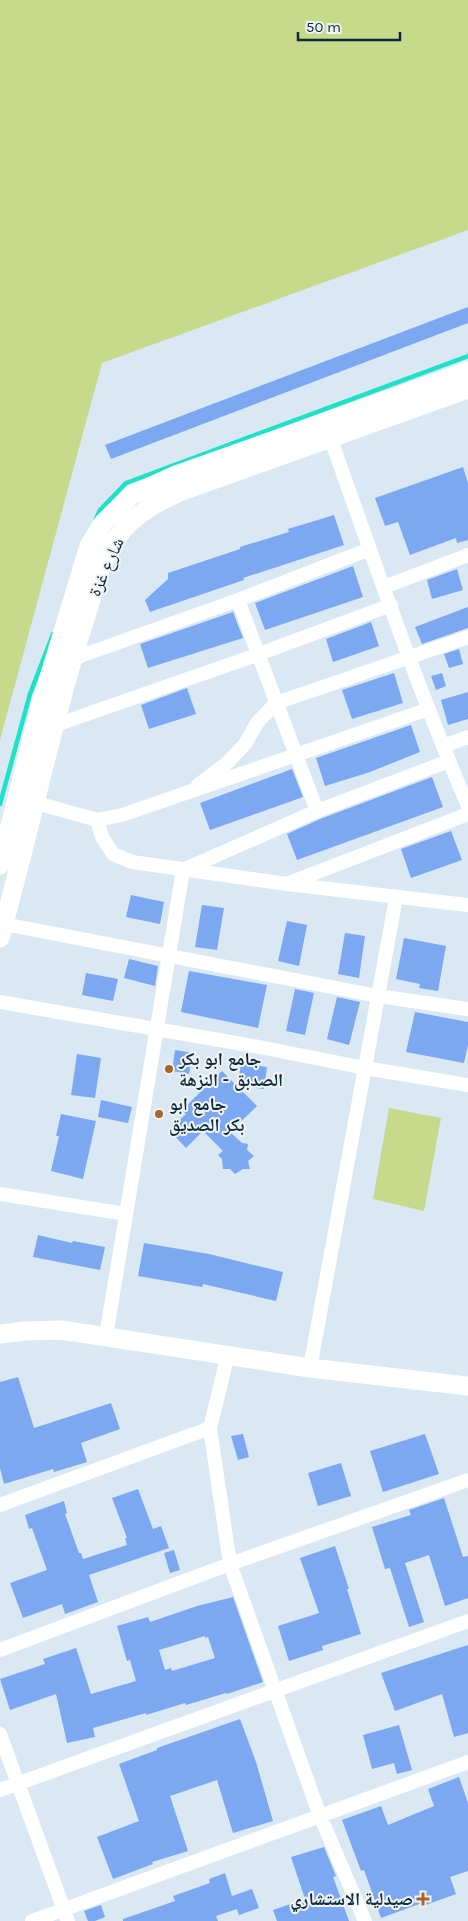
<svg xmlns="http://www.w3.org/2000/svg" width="468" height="1921" viewBox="0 0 468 1921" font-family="Karla,'Noto Naskh Arabic',sans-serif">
  <rect width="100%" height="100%" fill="#d9e8f2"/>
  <path fill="#c7da8b" d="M0,0H468V230L102,363L0,740Z
    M389,1108L441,1118L424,1211L373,1199Z"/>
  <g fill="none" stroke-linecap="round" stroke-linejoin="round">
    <path stroke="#1de2c7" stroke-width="4.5" d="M96,519L100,510L126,483L468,356
      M0,804L30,694L53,634"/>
  </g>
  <path fill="#7ba8f0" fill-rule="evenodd" d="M468,307V323L111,459L105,445Z
    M463,467L468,483V540L457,543L456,538L410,555L398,522L385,526L375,498Z
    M334,515L344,545L243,578L244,580L150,612L145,600L168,579V573L240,549V547L289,532L288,529Z
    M353,566L363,597L265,630L255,603Z
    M457,569L463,590L432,599L427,580Z
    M468,607V628L422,644L415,627Z
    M233,612L243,638L148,668L140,644Z
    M371,622L379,646L333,662L326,639Z
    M459,649L463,664L449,668L444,654Z
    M394,673L403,703L352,719L342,690Z
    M442,673L446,686L436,690L431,676Z
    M187,688L196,714L149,729L141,705Z
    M468,692V719L448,725L441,700Z
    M411,725L420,752L370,772L325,786L316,758Z
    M292,769L303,797L210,830L200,803Z
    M432,777L443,807L297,860L287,834L320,819Z
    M451,831L462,860L411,878L401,849Z
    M131,895L164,902L160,924L126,917Z
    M202,905L224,908L217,950L195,947Z
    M287,921L307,925L299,966L278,961Z
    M345,933L365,936L359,978L338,974Z
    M404,938L446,946L438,991L419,988L420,984L396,979Z
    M129,959L158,966L155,986L124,978Z
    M189,971L267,985L258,1028L181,1012Z
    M86,973L118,979L113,1001L82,995Z
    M295,989L314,993L305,1035L286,1031Z
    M337,997L360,1002L349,1045L327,1039Z
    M415,1012L468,1022V1045L464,1063L406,1052Z
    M175,1050L193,1053L189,1074L172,1071Z
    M77,1054L101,1058L95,1098L71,1095Z
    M241,1063L267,1067L264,1089L238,1085Z
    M222,1071L257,1106L230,1132L242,1143L248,1144L247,1150L254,1156L248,1161L250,1169H243L235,1174L230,1169H223L222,1159L218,1155L223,1151L203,1131L186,1148L169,1130L186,1114L182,1110Z
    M101,1100L132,1107L128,1123L98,1117Z
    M61,1114L96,1121L83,1179L51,1171L59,1136H56Z
    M38,1235L72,1243L73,1241L105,1247L100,1270L33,1257Z
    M144,1243L209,1254L283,1272L276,1301L203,1284L202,1287L138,1276Z
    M18,1377L34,1428L111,1403L120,1429L81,1443L87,1462L54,1472L53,1469L4,1484L0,1468V1382Z
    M243,1434L249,1457L238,1460L231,1436Z
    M425,1434L439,1474L383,1492L370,1451Z
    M341,1463L351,1496L318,1506L308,1473Z
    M138,1489L153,1529L161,1526L169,1548L89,1575L98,1602L65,1614L62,1604L23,1618L10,1583L47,1570L32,1528L29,1529L25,1515L64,1501L67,1513L65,1514L79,1553H81L83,1559L127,1545L125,1538H127L112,1498Z
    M444,1498L463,1557L468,1556V1598L445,1606L429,1555L405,1563L424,1622L409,1627L390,1568L385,1569L372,1527L411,1515L409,1510Z
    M335,1546L349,1589H347L361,1634L322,1646L323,1650L289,1661L278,1626L319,1613L300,1558Z
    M174,1550L180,1570L170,1573L164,1553Z
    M233,1597L263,1682L227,1694L226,1693L186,1705L185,1703L146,1715V1713L93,1728L95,1737L67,1743L56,1694L10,1710L0,1679L45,1664L43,1659L76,1648L91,1694L136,1681L130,1660L127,1661L117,1626L148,1617L150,1622L197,1606ZM205,1636V1638L208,1637L215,1658L172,1671L171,1668L165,1670L159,1650Z
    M468,1645V1733L454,1737L442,1694L395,1711L381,1673Z
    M240,1719L256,1762L273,1821L233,1833L217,1780L170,1796L188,1851L152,1862L153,1864L113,1879L97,1837L139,1821L119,1764L157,1750V1748Z
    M399,1725L412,1770L397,1774L394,1763L372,1769L363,1735Z
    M459,1777L468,1803V1871L450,1877L456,1894L423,1906L422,1903L381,1918L364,1870L361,1871L342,1820L381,1806L388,1825L434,1806L428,1789Z
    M324,1847L336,1876L333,1877L349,1921H277L273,1910L305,1899L291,1857Z
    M225,1873L232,1896L252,1889L259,1908L239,1915L237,1909L216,1916L218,1921H123V1919L175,1901L173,1896L210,1883L209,1879Z
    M101,1905L105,1917L95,1921H88L84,1911Z"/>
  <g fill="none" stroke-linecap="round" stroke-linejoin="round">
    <path stroke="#fff" stroke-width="14" d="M330,437C374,560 416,685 468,806
      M384,587L468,555
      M238,600L317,811
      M72,659L238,600L370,549
      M56,725L259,654L391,605
      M443,746L468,737
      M198,785L227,763L245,744L257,723L276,703L468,637
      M26,800L97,820L122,815L429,709
      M97,820L102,837L113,854L132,862L287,884L468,905
      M289,883L468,814
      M4,924L378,996L468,1009
      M0,1002L259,1047L365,1068L468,1085
      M0,1194L126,1214
      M106,1336L183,870L317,811L449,761
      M228,1354L210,1428L230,1564L320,1816L365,1921
      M310,1368L396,898
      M0,1505L210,1428
      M0,1650L230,1564L468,1480
      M0,1734L68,1921
      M0,1790L468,1621
      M32,1921L468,1762"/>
    <path stroke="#fff" stroke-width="19" d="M0,865L40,707L89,546L103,523L132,495L176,475L468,371
      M0,938C30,831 52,721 86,616C95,588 102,552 123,530C138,512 161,500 182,491L468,389
      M0,1334L25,1331L61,1330L310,1368L468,1386"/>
  </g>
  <g fill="#a5662e" stroke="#f2f2f2" stroke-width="2">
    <circle cx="169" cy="1069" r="5"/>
    <circle cx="159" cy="1114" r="5"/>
    <path d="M420.5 1891.5h5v5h5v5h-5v5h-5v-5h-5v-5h5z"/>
  </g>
  <g text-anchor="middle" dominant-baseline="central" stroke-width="4" stroke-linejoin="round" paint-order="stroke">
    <g font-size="18" fill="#0a2c40" stroke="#f2f2f2">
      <text transform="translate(106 567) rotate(-66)">شارع غزة</text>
    </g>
    <g font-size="18" font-weight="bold" fill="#0a2c40" stroke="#f2f2f2" text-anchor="start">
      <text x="179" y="1059">جامع ابو بكر<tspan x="179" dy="21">الصدبق - النزهة</tspan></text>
      <text x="169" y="1104">جامع ابو<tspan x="169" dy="21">بكر الصديق</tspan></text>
      <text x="413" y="1899" text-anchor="end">صيدلية الاستشاري</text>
    </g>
  </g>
  <path d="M298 32v8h102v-8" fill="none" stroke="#0a2c40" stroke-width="2.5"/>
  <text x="306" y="32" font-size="15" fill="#0a2c40" stroke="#f2f2f2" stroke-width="4" paint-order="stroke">50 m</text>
</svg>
